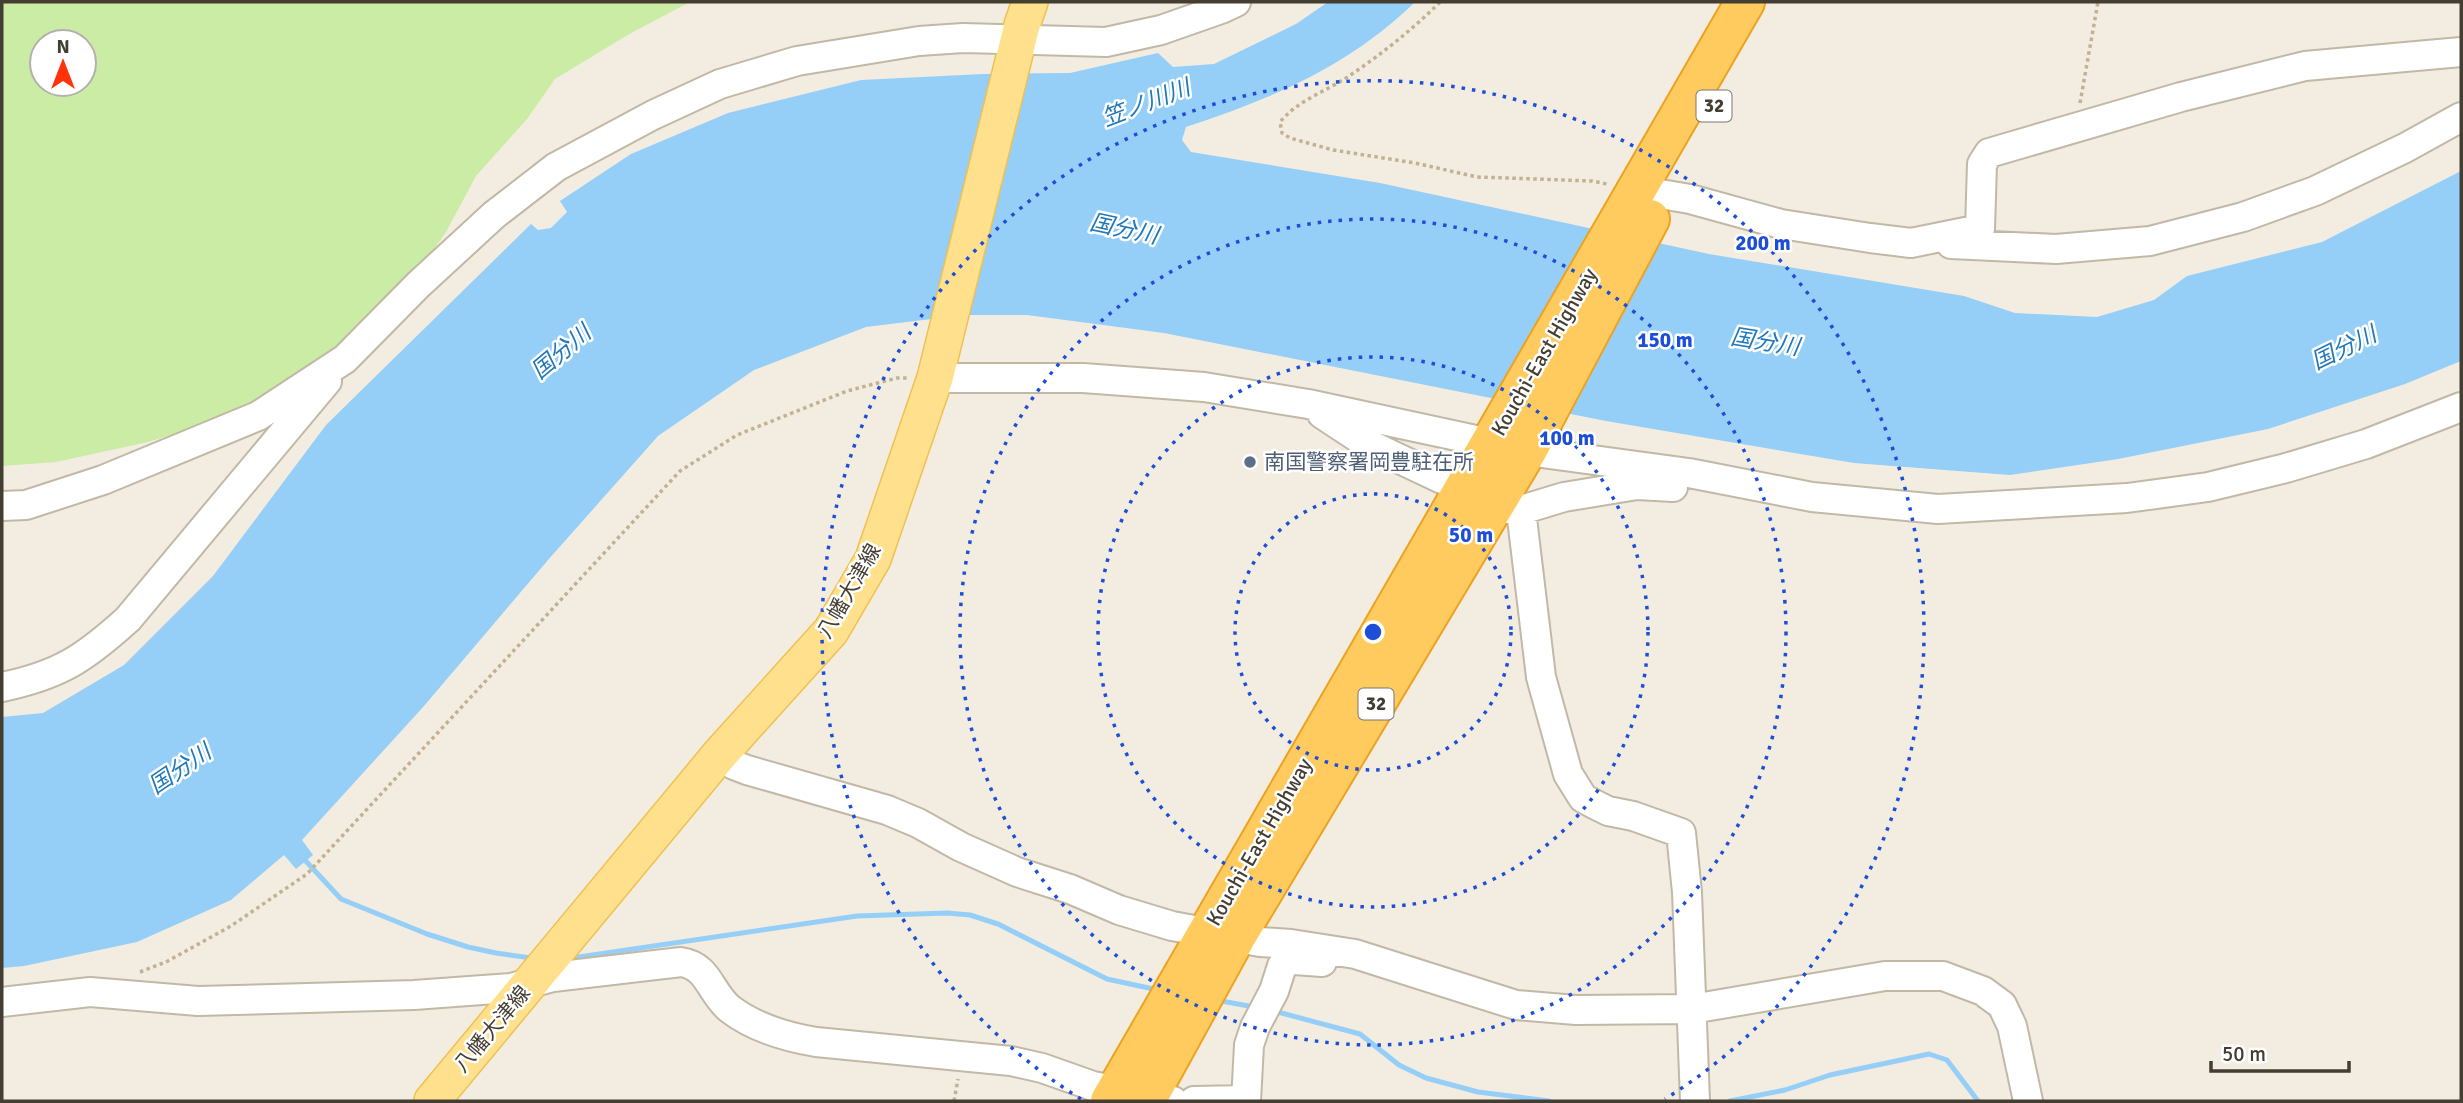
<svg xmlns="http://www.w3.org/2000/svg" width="2463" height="1103" viewBox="0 0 2463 1103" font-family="Signika,'Noto Sans JP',sans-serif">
  <rect width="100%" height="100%" fill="#f3ede1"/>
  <path fill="#cbeca4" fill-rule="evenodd" d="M2,2H690L631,33L555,79L527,119L476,176L446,232L405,290L319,375L221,420L148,442L56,462L2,466ZM42,42H84V84H42Z"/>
  <path fill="#95cef7" d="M1328,2H1415C1348,67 1273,98 1186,127L1182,140L1191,152L1380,183L1709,254L1964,296L2015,313L2097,317L2154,300L2187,276L2322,242L2461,171V361L2405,384L2268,429L2118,459L2010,475L1854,463L1606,421L1164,333L1027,315H964L866,327L754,370L658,436L548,560L424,706L302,840L313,855L296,869L284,855L231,900L137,942L24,966L2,968V717L43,713L124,665L213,576L326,425L531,224L538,230L551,228L567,212L560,201L631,154L728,113L861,80L983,74L1070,73L1158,53L1173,67L1214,64L1296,24Z"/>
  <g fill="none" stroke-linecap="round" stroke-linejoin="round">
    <path stroke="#95cef7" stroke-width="5" d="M303,858L341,899L427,934L468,947L496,953L531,958
      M572,958L857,916L947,913L970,915L998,924L1107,979L1158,990
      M1216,1000L1254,1007
      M1274,1011L1360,1034L1399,1065L1426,1078L1478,1092L1549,1101
      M1730,1101L1785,1090L1830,1075L1929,1054L1947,1060L1978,1101"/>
    <defs>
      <path id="minor" d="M1637,190L1690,199L1781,224L1870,238L1911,243L1980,229L1982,164L1989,153L2181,97L2305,66L2461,52
        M1951,244L2056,249L2150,241L2243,217L2315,191L2405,148L2461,117
        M935,378H1083L1204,387L1308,404L1527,451L1689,473L1812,497L1938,509L2127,498L2208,487L2286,468L2366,444L2461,407
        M1322,414L1366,443L1442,479
        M2,506L26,505L103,480L258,416L345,359L418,285L494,215L556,167L653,115L720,84L797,61L919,41L963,38L1106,42L1161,30L1221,9L1236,2
        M1507,509L1521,510L1564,497L1637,485L1673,487
        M1521,510L1541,677L1568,774L1583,798L1594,804L1608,811L1633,816L1681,833L1687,892L1695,1101
        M2,687C60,675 85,658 128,619L327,381
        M720,754L734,765L747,770L887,810L918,823L961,847L1017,872L1070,889L1119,910L1172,926L1260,942L1291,944L1355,954L1516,1005L1576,1010L1692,1009L1885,976H1943L1983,991L2002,1005L2012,1026L2028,1101
        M2,1002L90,992L198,1001L414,995L511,988L553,977L681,962C709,966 710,993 730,1009C755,1028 786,1037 816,1042L1011,1061L1042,1068L1093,1086L1173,1101
        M1194,1101L1246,1100
        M1246,1101L1249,1045L1255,1027L1274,991L1282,966L1287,961L1294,960L1322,962"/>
      <path id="major" d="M432,1101L720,754L831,631L873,559L935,378L1022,25L1030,2"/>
      <path id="highway" d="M1110,1101C1320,734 1535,369 1745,2
        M1146,1101L1236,937L1527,451L1650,219"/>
    </defs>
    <use href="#minor" stroke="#c1b8a6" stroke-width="32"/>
    <use href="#major" stroke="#efc152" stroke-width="38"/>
    <use href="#highway" stroke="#eca321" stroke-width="42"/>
    <path stroke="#c2b192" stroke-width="3.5" stroke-dasharray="3.5 3.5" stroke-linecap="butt" d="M1440,2C1413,29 1383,53 1352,74C1328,91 1299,99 1280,122L1282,133L1290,138L1333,150L1415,163L1477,177L1592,181L1607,184
      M2080,103L2098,2
      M140,972L166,962L231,926L307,874L680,471L737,435L847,391L897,378H909
      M954,1101L958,1079"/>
    <use href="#minor" stroke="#fff" stroke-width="28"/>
    <use href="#major" stroke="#ffe08d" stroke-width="35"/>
    <use href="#highway" stroke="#ffcb5f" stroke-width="38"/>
  </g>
  <g fill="none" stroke="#1d4ed8" stroke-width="3.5" stroke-dasharray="3.5 7">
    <circle cx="1373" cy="632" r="138"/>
    <circle cx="1373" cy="632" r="275"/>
    <circle cx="1373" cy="632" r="413"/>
    <path d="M1081 1099A551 551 0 1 1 1665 1099"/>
  </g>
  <circle fill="#5c6f8a" stroke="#fff" stroke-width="2.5" cx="1250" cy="462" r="7"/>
  <g text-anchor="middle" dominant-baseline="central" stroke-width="5" stroke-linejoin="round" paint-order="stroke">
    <g fill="#fff" stroke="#7c776f" stroke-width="2">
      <rect x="1696.5" y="90.5" width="35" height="31" rx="5"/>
      <rect x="1358.5" y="688.5" width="35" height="31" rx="5"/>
    </g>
    <g font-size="19" font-weight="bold" fill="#443d31">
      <text x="1714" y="106">32</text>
      <text x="1376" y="704">32</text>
    </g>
    <g font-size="21" fill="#443d31" stroke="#fff">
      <text transform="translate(1544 352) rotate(-60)">Kouchi-East Highway</text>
      <text transform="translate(849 591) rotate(-60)">八幡大津線</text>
      <text transform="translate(1259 842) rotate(-60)">Kouchi-East Highway</text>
      <text transform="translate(492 1029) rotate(-50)">八幡大津線</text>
    </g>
    <g font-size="21" fill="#4e5e75" stroke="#fff" text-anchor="start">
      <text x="1264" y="462">南国警察署岡豊駐在所</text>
    </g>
    <g font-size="23" font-style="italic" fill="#2178b9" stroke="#fff">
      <text transform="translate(1146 103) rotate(-21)">笠ノ川川</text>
      <text transform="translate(1124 229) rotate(12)">国分川</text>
      <text transform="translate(1765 342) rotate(9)">国分川</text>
      <text transform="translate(2344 348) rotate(-26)">国分川</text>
      <text transform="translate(561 352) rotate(-40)">国分川</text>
      <text transform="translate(180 769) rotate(-34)">国分川</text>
    </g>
  </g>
  <circle cx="1373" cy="632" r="10" fill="#1d4ed8" stroke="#fff" stroke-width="3.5"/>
  <g font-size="21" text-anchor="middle" font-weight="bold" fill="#1d4ed8" stroke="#fff" stroke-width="5" stroke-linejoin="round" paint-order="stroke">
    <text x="1763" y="250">200 m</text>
    <text x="1665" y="347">150 m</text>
    <text x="1567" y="445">100 m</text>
    <text x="1471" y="542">50 m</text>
  </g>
  <rect width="2463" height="1103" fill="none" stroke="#443d31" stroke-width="7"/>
  <g transform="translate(63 63)"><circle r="33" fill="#ffffff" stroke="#b4b1ad" stroke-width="2"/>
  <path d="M0-5L12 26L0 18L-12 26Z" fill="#ff320b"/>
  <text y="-10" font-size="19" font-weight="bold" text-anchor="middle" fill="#443d31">N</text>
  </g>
  <path d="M2211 1061v10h138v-10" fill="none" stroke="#443d31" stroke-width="3.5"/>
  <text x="2222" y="1061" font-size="21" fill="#443d31" stroke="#ffffff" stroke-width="5" paint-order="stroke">50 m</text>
</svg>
